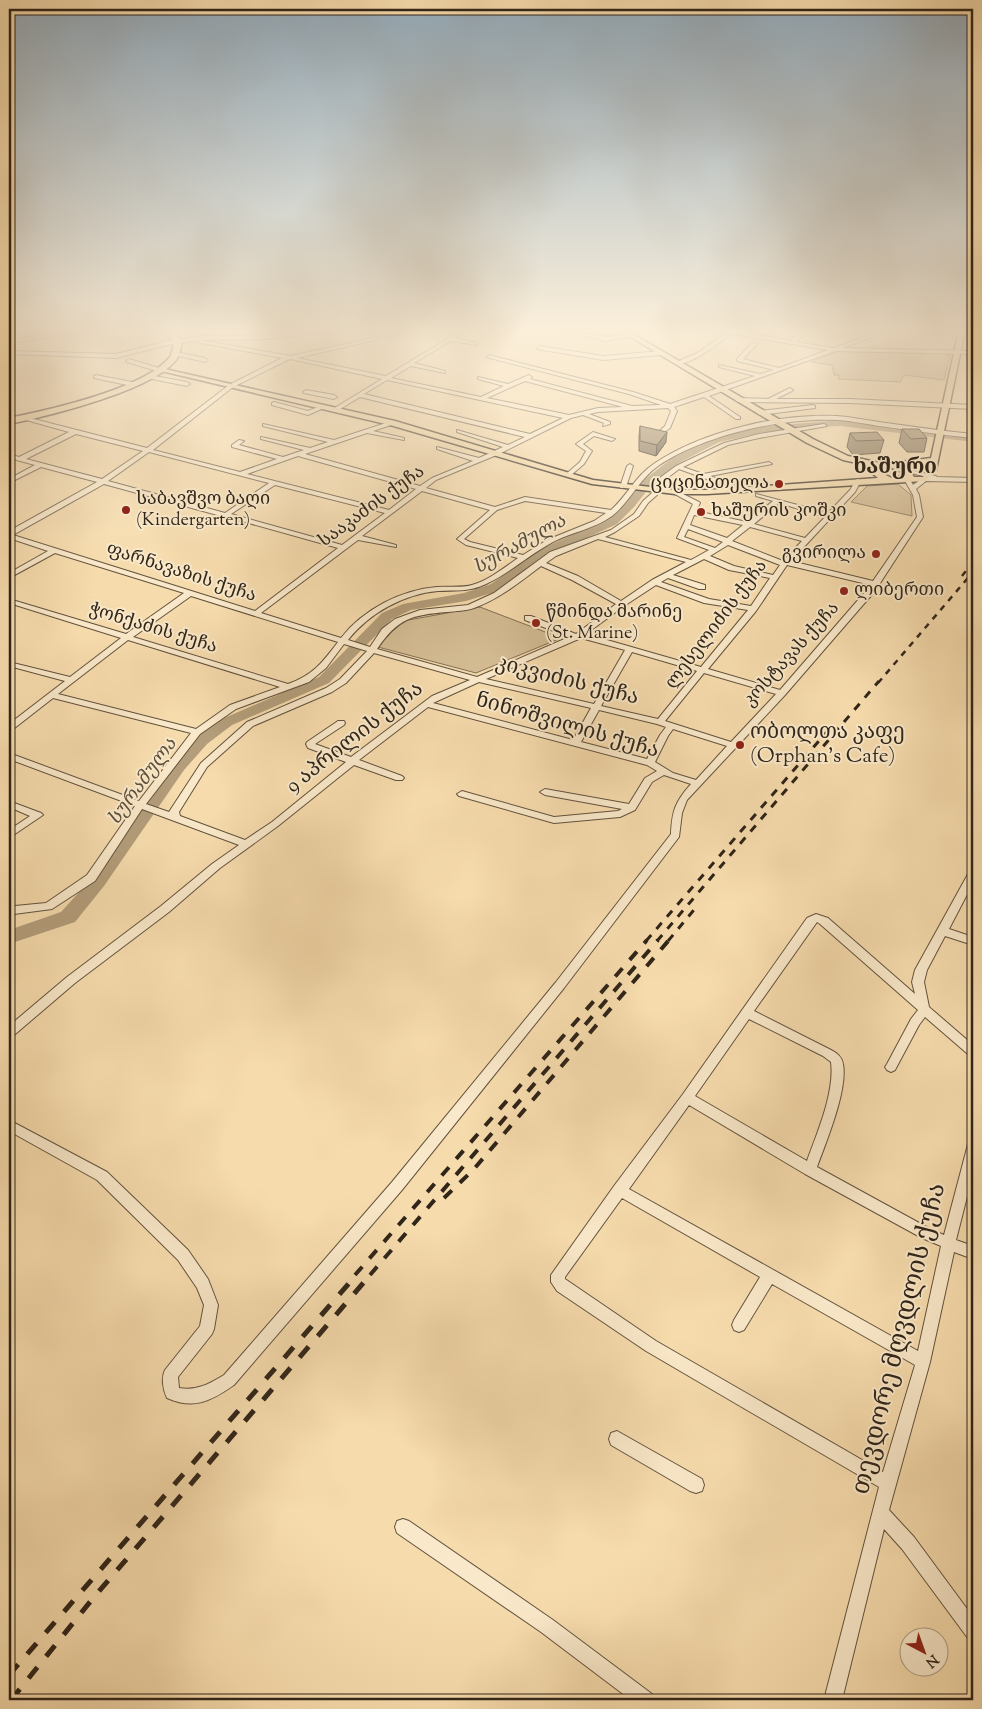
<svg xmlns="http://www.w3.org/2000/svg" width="982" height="1709" viewBox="0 0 982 1709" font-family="'Sorts Mill Goudy','Noto Serif Georgian',serif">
  <rect width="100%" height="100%" fill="#f6dbac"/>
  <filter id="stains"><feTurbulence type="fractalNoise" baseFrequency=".004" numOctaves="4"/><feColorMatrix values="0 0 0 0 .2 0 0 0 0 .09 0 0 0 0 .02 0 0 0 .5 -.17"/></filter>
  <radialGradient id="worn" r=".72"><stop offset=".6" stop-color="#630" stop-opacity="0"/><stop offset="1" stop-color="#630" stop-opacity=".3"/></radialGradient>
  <path fill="#d4bc93" stroke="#827056" d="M839,351L930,352L950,355L944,380L904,375L900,382L839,379L838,375H834L832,365L811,362Z
    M898,484L911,495L912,516L851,502L867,486Z
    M480,607L561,638L476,673L378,647L393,628L403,621Z"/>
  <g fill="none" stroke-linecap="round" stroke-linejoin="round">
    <path fill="#b39d7a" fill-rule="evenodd" d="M841,420L973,436V442L841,426L811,427L760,433L719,442L679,463L653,483L634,507L617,524L545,557L501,590L466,601L411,610L392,619L329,683L232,725L207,744L184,770L104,886L75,922L9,944V930L61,912L92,878L172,762L195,738L222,719L319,677L382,613L403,604L464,593L491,584L537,551L609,518L626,503L645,479L671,459L712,438L760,427Z"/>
    <defs>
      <path id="minor" d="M81,330H92L9,343V340Z
        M186,330H195L172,335L170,334Z
        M332,330H349L267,339L200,340L290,356L411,330H419L297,358L386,376L462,330H467L455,338L477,343V345L451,341L414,363L445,371V373L411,366L391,378L481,397L504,386L478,379V377L508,384L529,375L532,377L530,379L632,406L661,405L629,394L486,357L489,355L633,392L670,404L755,376L719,367V365L760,374L774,370L737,361V359L752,343L757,344L743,359L779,368L828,350L732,334C718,343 694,364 677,364V362L697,353L727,333L717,330H734L791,341L803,330H808L796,342L834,348L883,330H889L843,348L973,351V354L835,351L709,396L740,417V419H736L704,397L674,407L677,411L670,428L657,438L655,437V435L665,426L671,411L668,408L598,412L589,414L610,422V424L603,426L604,423L583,415L571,418L499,454L436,480L426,488L495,507L525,497L611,510C627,496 636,475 655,463C703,431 780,413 837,416C851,417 865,420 879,422C910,426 942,431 973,434V438C942,435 911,430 879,426C866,424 852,421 838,420C784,417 703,435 658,466C639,479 630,502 612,516C594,529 572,532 553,542C530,554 510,573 486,584C470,592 456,590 438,591C404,594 369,613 348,640L370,647L382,629L395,619L420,610L468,605L494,593L550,552L611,530L634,514L643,501L652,493L661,477L676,466L724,443L759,434L824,424L827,426L759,438L728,445L683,467L703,474L769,462L772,464L710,476L744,489L745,490L742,492L679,469L666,479L657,495L648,503L639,516L615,532L605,537L691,560L709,550L677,538L693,504L673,493V491H677L699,502L700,503L696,511L747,522L773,501L756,496V494L828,513L850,490L856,480L858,479L861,481L855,492L791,561L873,581L917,517L913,495L904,479L909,478L913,485L923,478L927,477L901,470V468L936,476L937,477L973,478V482L926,481L916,489L919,495L923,517L875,591L785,695L687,800L682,813L679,837L564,988L402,1190L234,1385C211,1401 194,1410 167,1398C163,1390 161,1378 165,1370L200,1326L204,1305L197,1288L178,1260L97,1180L9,1131V1120L107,1172L188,1250L208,1279L218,1305L214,1329L212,1334L178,1377L179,1388C197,1391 209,1384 224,1375L392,1182L556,982L671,834C672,811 675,802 691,784L664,775L652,782L635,810L620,817L554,823L459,796L457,794L462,791L554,817L618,811L622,809L545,795L540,792L545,789L629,804L645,778L657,771L647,765L428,707L359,760L402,776L404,778L402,780H396L354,765L278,826L220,868L169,912L75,983L13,1036L9,1038V1026L67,977L161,906L212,864L239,845L142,809L95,881L52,909L14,914L9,912V904L15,906L46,903L87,875L135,806L9,759V753L139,801L191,733L53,698L12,730L9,731V724L65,681L9,666V662L70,677L121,638L9,603V599L126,634L184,593L55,553L9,578V573L48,551L9,538V531L97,482L41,467L9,483V479L35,465L9,458V454L19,457L69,432L19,418L22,416L147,448L229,385L282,358L191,341L168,345L116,358L9,354V351L116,354L168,341L205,336L267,335ZM290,359L382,379L333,409V411H337L360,397L525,437L508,445L457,430V432L503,447L479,458L437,447V449L473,461L432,478L420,486L305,454L367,433L404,440V438L373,431L394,424L395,423L392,421L334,440L263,424V426L328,442L310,448L261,437V439L304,450L283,457L239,445L244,441L239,440L232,445V447L277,459L240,472L153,450L233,387ZM387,380L563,418L530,434L364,394ZM525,381L623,407L598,408L569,415L487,398ZM76,434L143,451L102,479L26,459ZM149,452L269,483L225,513L108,481ZM298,456L416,489L389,510L247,474ZM104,484L221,516L222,517H227L338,548L255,611L13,535ZM275,485L385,513L342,545L231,514ZM422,491L490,510L457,539L466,545L518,558C504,568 489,580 472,585C461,588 449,586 437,587C401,590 364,609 341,638L261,613L358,540L396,547V545L362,536ZM525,501L606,513L594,521L547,540L523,555L470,542L464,539L497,510ZM779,503L825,517L805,538L754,524ZM694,515L743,525L727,538L690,525ZM750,527L754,528L802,541L783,561L732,541ZM688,529L723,542L715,548L684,537ZM598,539L686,562L652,580L621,601L578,576L546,563L556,556ZM728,545L780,565L773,575L734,566L710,556ZM704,559L729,570L770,578L751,606L709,599L661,582L668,578L699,589H705V585L673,575ZM787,565L871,585L780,690L708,669L756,611ZM541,566L572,580L616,604L576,634L531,616H525V620L569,637L477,677L377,649C398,618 412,615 447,612C456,611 466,611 474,608C499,599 520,582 541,566ZM656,585L704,603L748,610L701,667L586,634L624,606ZM191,596L338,642C322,663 313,675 288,684L133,637ZM581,638L625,650L594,704L486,679ZM128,640L280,687L230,705L196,729L58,694ZM344,644L367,651L340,679L326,688L247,722L201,763L169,812L146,804L200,734L236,709L309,682L326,668ZM632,652L697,671L658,719L601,706ZM374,653L470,680L432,696L351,757L315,744L344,725L345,723L344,721H338L307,742L306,744L308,748L346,762L272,822L245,840L180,816L179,812L207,767L253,726L332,692L346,683ZM704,673L776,694L731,742L665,721ZM479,682L591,708L573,740L433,703ZM599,710L657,724L666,727L660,735L647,759L581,742ZM673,729L727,746L696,780L673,773L655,762L668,736Z
        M554,330H564L607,337L631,334L634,336L607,341Z
        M539,346L603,356L661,351L664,353L661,355L603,360L537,349Z
        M176,352L205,358L208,360L205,362L174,355V353Z
        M129,359L162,369L163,370L160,372L127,362L126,361Z
        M96,375L132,382L135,384L132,386L94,378V376Z
        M149,375L187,382L190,384L187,386L147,378V376Z
        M790,388L793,390L792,391L776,399H850L973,405V409L850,403L738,402L735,400L738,398L768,399Z
        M306,390L334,395L337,397L334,399L304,393L303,392Z
        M274,402L308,411L323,405L326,407L308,415L272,405V403Z
        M813,405L815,406V408L760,415L757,413L760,411Z
        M593,432L615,439L612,441L594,436L583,444L592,451L584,464L570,476H566V474L580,462L586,451L576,444Z
        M630,464L633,466L626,487L621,488L620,487L627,466Z
        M9,801L41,813L43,815L9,838V830L30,816L9,807Z
        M973,870V883L949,929L973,937V945L945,936L927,970L924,982L929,1007L973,1045V1057L969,1055L925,1017L919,1025L895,1070L891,1072L887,1070L885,1067L887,1064L911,1019L918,1010L820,924L817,922L754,1011L831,1050C837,1053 842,1057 843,1064C848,1090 826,1142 817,1167L932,1230L944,1235L967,1148L968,1144L973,1142V1173L956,1240L973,1246V1259L954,1252L930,1362L889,1510L914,1537L973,1617V1640L967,1637L902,1549L884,1529L842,1700H824L879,1487L646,1351L557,1291L551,1282V1275L614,1186L683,1094L807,918L816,914L828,918L915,994L912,982L915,970L968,874ZM749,1019L823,1056L831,1062C835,1092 817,1133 807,1161L695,1096ZM689,1105L805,1174L922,1238L941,1246L918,1351L629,1189ZM622,1198L760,1277L734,1320L732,1325L734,1330L739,1332L744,1330L772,1284L915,1365L883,1472L656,1341L565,1279V1277Z
        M617,1431L702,1479L704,1485L702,1491L696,1493L690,1491L611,1445L609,1439L611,1433Z
        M403,1519L409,1521L553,1620L652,1694L655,1700H631L541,1632L397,1533L395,1527L397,1521Z"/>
      <path id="major" d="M619,330H626L813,439L848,456L885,464L931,458L959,330H965L936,470L925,481L707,494H675L592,484L390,425L157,370L160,368L395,421L593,480L675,490H707L878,478L871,472L876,467L843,460L807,443ZM930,463L928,470L923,477H914L908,468L904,467ZM892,468L902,472L905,475L892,478L879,472L882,469Z"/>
      <path id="highway" d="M164,330H172L182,342C181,346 180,353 178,357C160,389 45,417 9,424V418C49,410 144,389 170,357C172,353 173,347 174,342Z"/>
    </defs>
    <use href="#minor" stroke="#62523e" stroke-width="2"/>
    <use href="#major" stroke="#302519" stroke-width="3"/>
    <use href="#highway" stroke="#302519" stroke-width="3"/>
    <use href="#minor" fill="#f9e8c9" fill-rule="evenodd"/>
    <use href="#major" fill="#f6dbac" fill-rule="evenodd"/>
    <use href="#highway" fill="#f6dbac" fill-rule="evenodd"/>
    <path stroke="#302519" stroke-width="2.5" stroke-dasharray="6 6" stroke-linecap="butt" d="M962,576L973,562
      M878,683L973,572"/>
    <path stroke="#302519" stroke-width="3" stroke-dasharray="8 8" stroke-linecap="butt" d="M646,941L831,727
      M657,941L879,681
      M668,941L698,905"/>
    <path stroke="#302519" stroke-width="4" stroke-dasharray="11 11" stroke-linecap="butt" d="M444,1198L474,1169L669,940
      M355,1275L647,940
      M370,1275L658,940"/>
    <path stroke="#302519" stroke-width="5" stroke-dasharray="14 14" stroke-linecap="butt" d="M9,1675L357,1274
      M11,1700L94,1597L371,1274"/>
  </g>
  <path fill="#827257" stroke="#302519" d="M640,426L666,442L656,456L639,451V436Z
    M902,429L927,438L924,452H907L899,443Z
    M850,433L884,440L880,453L853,455L847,447Z"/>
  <path fill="#6a5c47" stroke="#302519" d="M667,432L666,442L656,456L657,445Z"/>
  <path fill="#978465" stroke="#302519" d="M640,426L667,432L657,445L640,441Z
    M902,429H919L927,438L911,439Z
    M877,432L884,440L856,441L850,433Z"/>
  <linearGradient id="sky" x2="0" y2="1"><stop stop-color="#93abbc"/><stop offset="0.58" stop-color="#fbefda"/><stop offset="1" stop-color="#fbefda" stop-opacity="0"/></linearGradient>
  <rect width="982" height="569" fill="url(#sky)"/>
  <g fill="#8f2418" stroke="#f9e8c9" stroke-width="2">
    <circle cx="779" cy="484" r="5"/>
    <circle cx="126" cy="510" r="5"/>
    <circle cx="701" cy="512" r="5"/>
    <circle cx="876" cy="554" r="5"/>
    <circle cx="844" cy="591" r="5"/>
    <circle cx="536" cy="623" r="5"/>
    <circle cx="740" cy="745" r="5"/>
  </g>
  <g text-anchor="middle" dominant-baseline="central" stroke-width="4" stroke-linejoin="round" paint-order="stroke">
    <g font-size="18" fill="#302519" stroke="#f9e8c9" text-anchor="start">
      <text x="769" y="484" text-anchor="end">ციცინათელა</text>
      <text x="136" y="500">საბავშვო ბაღი<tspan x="136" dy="21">(Kindergarten)</tspan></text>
      <text x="711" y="512">ხაშურის კოშკი</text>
      <text x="866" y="554" text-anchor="end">გვირილა</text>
      <text x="854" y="591">ლიბერთი</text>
      <text x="546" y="613">წმინდა მარინე<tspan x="546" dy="21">(St. Marine)</tspan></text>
    </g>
    <g font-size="18" fill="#302519" stroke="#f9e8c9">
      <text transform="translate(372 507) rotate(-36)">სააკაძის ქუჩა</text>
      <text transform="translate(181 573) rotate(18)">ფარნავაზის ქუჩა</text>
      <text transform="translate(717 625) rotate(-53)">ლესელიძის ქუჩა</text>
      <text transform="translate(153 629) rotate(17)">ჭონქაძის ქუჩა</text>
      <text transform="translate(792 655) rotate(-48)">კოსტავას ქუჩა</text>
    </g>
    <g font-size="19" font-style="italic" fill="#5e4f3b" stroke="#f9e8c9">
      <text transform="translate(520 545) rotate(-29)">სურამულა</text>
      <text transform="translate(143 782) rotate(-54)">სურამულა</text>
    </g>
    <g font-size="21" font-weight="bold" fill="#302519" stroke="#f9e8c9">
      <text x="895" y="468">ხაშური</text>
    </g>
    <g font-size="21" fill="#302519" stroke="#f9e8c9">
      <text transform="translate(567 681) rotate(14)">კიკვიძის ქუჩა</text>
      <text transform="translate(567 726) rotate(16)">ნინოშვილის ქუჩა</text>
      <text transform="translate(355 738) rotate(-38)">9 აპრილის ქუჩა</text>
    </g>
    <g font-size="21" fill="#302519" stroke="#f9e8c9" text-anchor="start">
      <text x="750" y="733">ობოლთა კაფე<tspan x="750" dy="24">(Orphan's Cafe)</tspan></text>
    </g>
    <g font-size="25" fill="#302519" stroke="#f9e8c9">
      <text transform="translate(900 1339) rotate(-76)">თევდორე მღვდლის ქუჩა</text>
    </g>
  </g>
  <rect width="982" height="1709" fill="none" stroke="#f6dbac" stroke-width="30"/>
  <rect x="10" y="10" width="962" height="1689" fill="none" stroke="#302519" stroke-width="2.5"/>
  <rect x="15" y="15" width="952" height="1679" fill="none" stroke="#302519"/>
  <g transform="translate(924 1652) rotate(139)"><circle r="24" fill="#f9e8c9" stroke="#a99a83"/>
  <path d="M0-4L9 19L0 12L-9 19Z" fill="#8f2418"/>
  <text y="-8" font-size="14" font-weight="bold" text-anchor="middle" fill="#302519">N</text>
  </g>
  <rect width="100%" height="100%" filter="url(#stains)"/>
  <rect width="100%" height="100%" fill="url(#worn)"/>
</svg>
